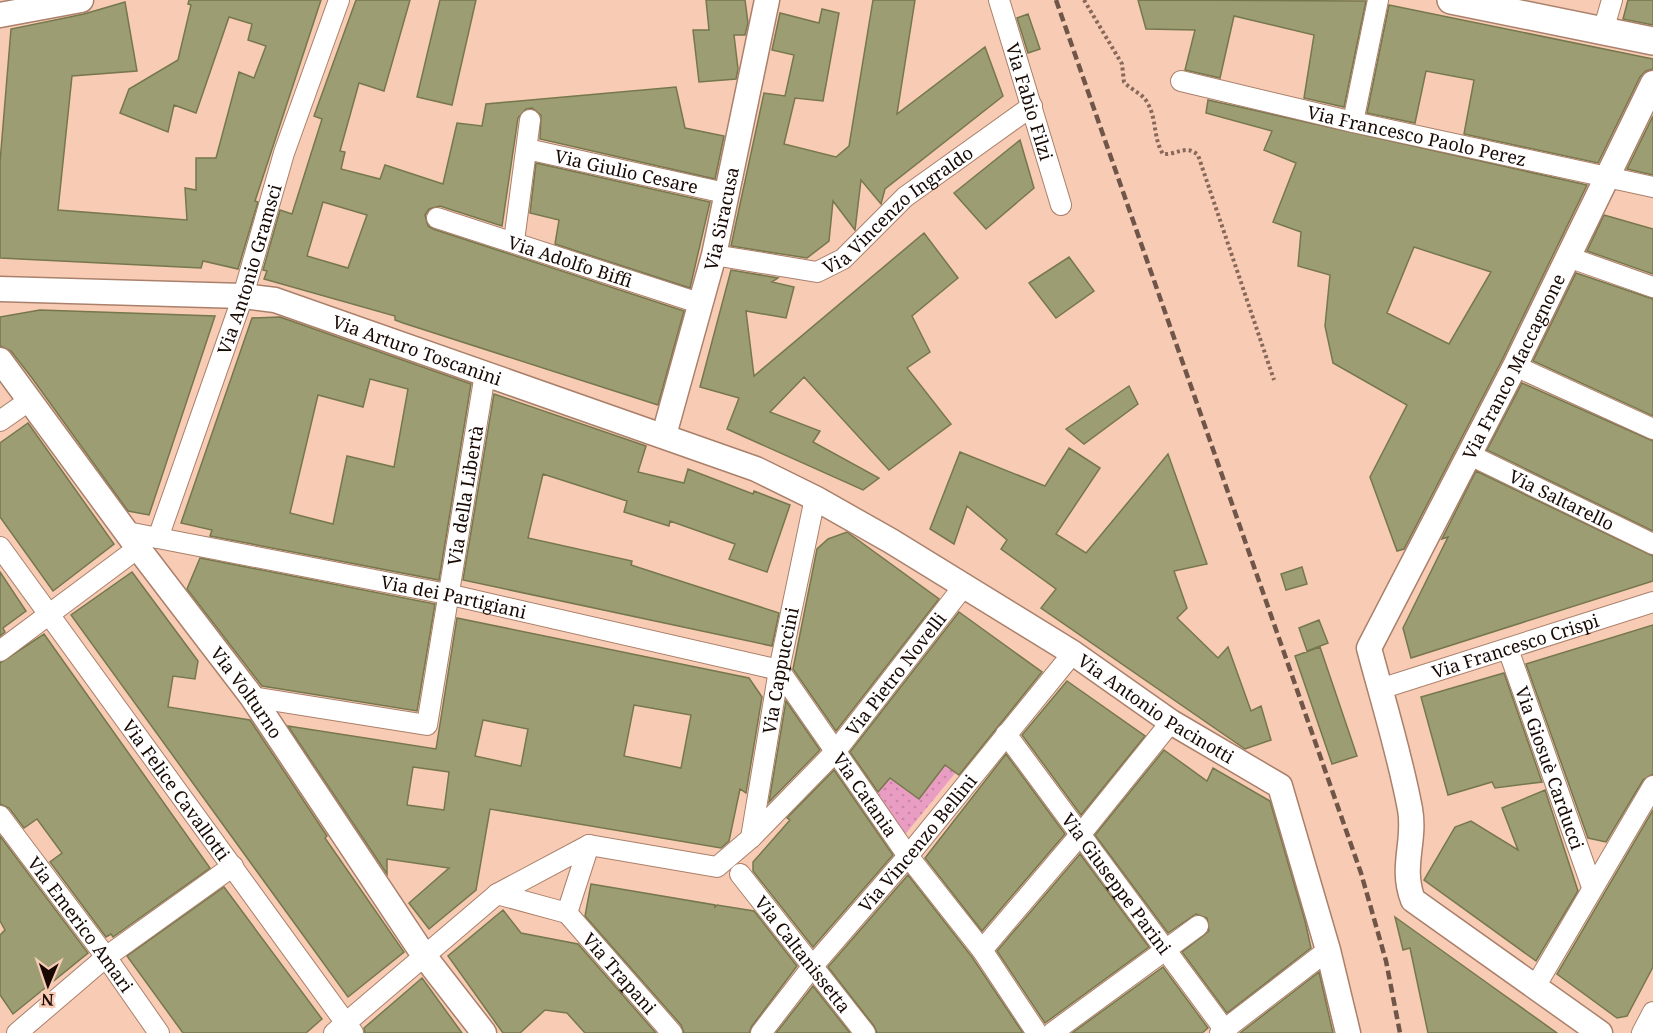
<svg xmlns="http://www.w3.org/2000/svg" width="1653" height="1033" viewBox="0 0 1653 1033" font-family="'Noto Serif',serif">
  <defs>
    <pattern id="garden-dots" width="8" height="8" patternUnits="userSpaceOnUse" patternTransform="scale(1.5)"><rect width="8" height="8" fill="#ea9dc3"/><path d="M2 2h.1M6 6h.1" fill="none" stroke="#c886a6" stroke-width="1.8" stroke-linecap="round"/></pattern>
  </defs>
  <rect width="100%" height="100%" fill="#f8cbb4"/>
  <path fill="url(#garden-dots)" d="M945,765L956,772L903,837L876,795L890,778Z"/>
  <path fill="#9c9d72" stroke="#76774d" stroke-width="1.5" fill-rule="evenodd" d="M189,0H321L255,201L258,202L238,269L203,261L201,268L0,258V162L11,29L84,14L125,2L137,71L72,76L58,210L187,220L185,188L196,190V158H216L239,72L254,78L266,46L248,40L252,24L229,17L196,113L174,105L168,132L120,113L129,89L178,60L191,5L188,4Z
    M356,0H410L384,91L359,83L340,151L345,152L341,169L380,179L385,165L443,184L457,123L482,126L486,104L676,87L685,128L724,136L715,179L540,139L541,115L532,108L526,109L518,118L502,226L440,206L429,209L425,215L428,226L433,229L684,311L658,405L403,323L395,320V316L264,279L267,271L263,270L280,210L292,214L322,119L314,116ZM323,202L367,215L348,268L307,256Z
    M440,0H476L452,105L417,97Z
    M706,0H745L748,23L745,35H734L738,69L736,79L699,82L693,30H709Z
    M873,0H915L897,114L985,47L1003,96L885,189L881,204L861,180L855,230L833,201L829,241L807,258L731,246L764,93L785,96L794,55L772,50L780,13L819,23L822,9L839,13L823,101L795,98L784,144L836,157L849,146Z
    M1138,0L1366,1L1344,107L1304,98L1314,35L1234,16L1220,78L1185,70L1195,30L1146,29Z
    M1628,0H1653V25L1623,19Z
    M1389,5L1653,59V69L1646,71L1640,77L1598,163L1464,134L1474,80L1426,71L1415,123L1367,113Z
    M1028,14L1040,49L1028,53L1017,18Z
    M1208,100L1587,185L1502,360L1404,549L1397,551L1370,477L1407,405L1333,363L1325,326L1330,275L1298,266L1301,232L1273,222L1296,163L1264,150L1272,131L1206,113ZM1414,247L1491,272L1449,344L1387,313Z
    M1653,116V175L1627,169Z
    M1020,140L1034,188L986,229L954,193Z
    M536,163L710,202L690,288L555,244L559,220L530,213Z
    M1604,215L1653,229V274L1587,251Z
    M924,233L958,278L912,316L930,352L907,368L951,424L889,470L804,377L770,412L820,431L813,442L879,478L863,490L727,429L739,398L700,387L731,270L778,278L772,282L794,287L786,318L746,311L754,376Z
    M1069,257L1094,291L1056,318L1029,283Z
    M1576,273L1653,299V416L1533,361Z
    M40,310L215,316L149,515L128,511L32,378L11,351L0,346V317Z
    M280,317L471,384L439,580L210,536L212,530L181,523L252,318ZM370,379L408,389L394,467L347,456L333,524L290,513L318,395L363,407Z
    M1522,383L1653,441V531L1487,450Z
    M1129,386L1138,404L1084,444L1066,429Z
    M494,394L646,446L638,472L684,483L688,469L753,494L754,491L790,505L767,572L729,559L735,544L670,521L669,526L624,512L627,501L543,474L528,538L632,561L631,565L779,613L772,646L463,580Z
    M28,423L114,544L53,591L0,517V443Z
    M1069,448L1100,468L1056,534L1086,553L1168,454L1207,564L1174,571L1187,608L1177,618L1218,658L1228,647L1251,711L1261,706L1271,740L1245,749L1041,608L1056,589L1001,549L1007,540L967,506L954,544L930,529L960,452L1045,486Z
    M1476,471L1653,556V581L1411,658L1403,628L1448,537L1442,539Z
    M847,532L939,599L836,731L793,669L817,549L828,539Z
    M200,558L435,604L417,711L262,686L187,589Z
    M1302,567L1307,584L1286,590L1281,574Z
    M0,572L26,611L3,628L5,632L0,636Z
    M132,572L198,661L195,679L173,676L168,707L250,720L327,836L325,838L404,952L348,997L71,615Z
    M959,612L1042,672L959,775L945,765L919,799L890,778L878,792L850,752Z
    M457,618L749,678L762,697L746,793L740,789L729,841L721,848L490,809L476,890L429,929L409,903L449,868L387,859V874L288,726L436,749ZM634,705L691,715L681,768L624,756ZM483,720L528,729L521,766L475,756ZM413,767L449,772L444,810L407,805Z
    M1319,620L1328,643L1307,651L1299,628Z
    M1653,625V774L1643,780L1606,842L1588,838L1526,664Z
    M44,634L210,868L113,937L111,934L106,937L50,862L62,853L37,819L24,828L9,808L0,804V663Z
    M1320,647L1357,756L1332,764L1295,656Z
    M1504,673L1542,782L1495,788L1492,782L1448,795L1421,697Z
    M1067,681L1145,736L1081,815L1022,735Z
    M786,701L820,750L769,802Z
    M1164,750L1207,781L1213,768L1270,801L1305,921L1311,948L1227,1013L1182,952L1209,931L1207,918L1196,914L1168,933L1095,835Z
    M1006,754L1065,834L982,931L925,858Z
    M834,770L893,855L813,947L753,871V862L790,820L787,818Z
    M1545,790L1578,891L1536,961L1424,880L1455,827L1471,821L1518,850L1502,808Z
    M1653,810V967L1627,1016L1617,1018L1557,974Z
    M0,836L88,953L13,1014L0,995V935L5,930L0,921Z
    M1080,854L1149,947L1045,1023L997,951Z
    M908,875L972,957L1023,1033H877L874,1026L828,967Z
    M591,884L715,905V907L717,905L754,911L797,966L752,1026L749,1033H684L681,1025L585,916Z
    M224,887L322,1019L306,1033H183L127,956Z
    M503,910L521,933L578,944L656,1033H585L567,1013L545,1010L520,1033H503L448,956Z
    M1395,917L1497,990L1557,1033H1428L1410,948L1403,950Z
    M1163,967L1208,1028L1202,1033H1072Z
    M1319,972L1333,1033H1240Z
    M422,978L462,1033H365L364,1028Z
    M813,986L850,1033H776Z"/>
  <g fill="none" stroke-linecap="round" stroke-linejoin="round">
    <defs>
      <g id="minor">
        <path id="s1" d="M999,0L1061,205"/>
        <path d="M1603,31L1612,0"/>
        <path id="s2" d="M1181,81L1353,122L1653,187"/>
        <path d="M1353,122L1378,0"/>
        <path id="s3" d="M527,149L725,193"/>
        <path id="s4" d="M437,218L702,304"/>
        <path d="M514,241L530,120"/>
        <path id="s5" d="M714,255L817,272L843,259L905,197L1032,106"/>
        <path d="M1568,257L1653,287"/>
        <path d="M1515,366L1653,429"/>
        <path d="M0,421L30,400"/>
        <path id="s6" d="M1470,455L1653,544"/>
        <path id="s7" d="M127,532L447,594L779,670L908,856L982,950L1037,1033"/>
        <path id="s8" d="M158,538L243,296L284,153L339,0"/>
        <path id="s9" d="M0,547L353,1033"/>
        <path id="s10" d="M1508,649L1592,887"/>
        <path d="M0,651L138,548"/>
        <path id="s11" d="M1380,689L1653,602"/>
        <path id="s12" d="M252,697L427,725L485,374"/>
        <path id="s13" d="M1006,734L1227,1033"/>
        <path id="s14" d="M0,816L106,957L159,1033"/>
        <path id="s15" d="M751,838L835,752L963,587"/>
        <path id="s16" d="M740,874L865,1033"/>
        <path d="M497,894L567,913"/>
        <path id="s17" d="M567,913L672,1033"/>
        <path d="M567,913L589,845"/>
        <path d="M982,950L1080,835L1171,722"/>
        <path d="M1535,987L1653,786"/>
        <path d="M17,1033L106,957L233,866"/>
        <path id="s18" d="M334,1033L497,894L589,845L717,867L751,838L779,670L815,498"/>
        <path id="s19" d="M761,1033L812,967L908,856L1073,653"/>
        <path d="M1052,1033L1198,926"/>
        <path d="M1220,1033L1328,950"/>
        <path d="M1642,1033L1653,1012"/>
      </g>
      <g id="tertiary">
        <path d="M0,15L81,0"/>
        <path id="s20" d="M0,289L243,296L275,300L756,469L815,498L891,541L1073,653L1171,722L1280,786L1328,950L1348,1033"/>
        <path id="s21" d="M0,360L138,548L252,697L425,957L484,1033"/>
        <path id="s22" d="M664,435L714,255L767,0"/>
        <path id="s23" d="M1600,1033L1413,900C1400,867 1416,841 1410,809C1400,755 1383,701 1369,648L1515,366L1653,83"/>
      </g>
      <path id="secondary" d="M1451,0L1653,41"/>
    </defs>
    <use href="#minor" stroke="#aa806b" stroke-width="22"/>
    <use href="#tertiary" stroke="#aa806b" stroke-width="27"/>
    <use href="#secondary" stroke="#aa806b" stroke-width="30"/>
    <path stroke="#87695b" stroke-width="4" stroke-dasharray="3 3" stroke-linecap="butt" d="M1084,0L1122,64L1124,82C1132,91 1143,93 1148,104C1157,120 1153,138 1163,154C1177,155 1186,144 1198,155L1274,380"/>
    <use href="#minor" stroke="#fff" stroke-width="20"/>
    <use href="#tertiary" stroke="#fff" stroke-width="24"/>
    <use href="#secondary" stroke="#fff" stroke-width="27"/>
    <path stroke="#705649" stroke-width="4.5" stroke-dasharray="9 4.5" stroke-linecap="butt" d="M1056,0L1361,873L1386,961L1400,1033"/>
  </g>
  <g text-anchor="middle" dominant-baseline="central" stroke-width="5" stroke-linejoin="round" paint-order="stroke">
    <g font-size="18" fill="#180903" stroke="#f8cbb4">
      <text stroke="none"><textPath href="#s1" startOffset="106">Via Fabio Filzi</textPath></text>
      <text stroke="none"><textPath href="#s2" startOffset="242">Via Francesco Paolo Perez</textPath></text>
      <text stroke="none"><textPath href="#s3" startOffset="102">Via Giulio Cesare</textPath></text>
      <text stroke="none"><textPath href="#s5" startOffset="207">Via Vincenzo Ingraldo</textPath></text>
      <text stroke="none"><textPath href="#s22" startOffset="224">Via Siracusa</textPath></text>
      <text stroke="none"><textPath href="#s4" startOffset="140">Via Adolfo Biffi</textPath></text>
      <text stroke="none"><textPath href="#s8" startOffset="284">Via Antonio Gramsci</textPath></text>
      <text stroke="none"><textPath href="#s20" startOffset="426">Via Arturo Toscanini</textPath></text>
      <text stroke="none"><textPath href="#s23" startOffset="804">Via Franco Maccagnone</textPath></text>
      <text stroke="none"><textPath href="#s12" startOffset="410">Via della Libertà</textPath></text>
      <text stroke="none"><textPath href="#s6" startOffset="102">Via Saltarello</textPath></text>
      <text stroke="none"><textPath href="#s7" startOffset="333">Via dei Partigiani</textPath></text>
      <text stroke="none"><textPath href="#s11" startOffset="142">Via Francesco Crispi</textPath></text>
      <text stroke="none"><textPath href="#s18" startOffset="663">Via Cappuccini</textPath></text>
      <text stroke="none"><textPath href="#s15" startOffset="219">Via Pietro Novelli</textPath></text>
      <text stroke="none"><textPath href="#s21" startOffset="414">Via Volturno</textPath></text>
      <text stroke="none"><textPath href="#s20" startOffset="1252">Via Antonio Pacinotti</textPath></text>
      <text stroke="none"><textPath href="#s10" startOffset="126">Via Giosuè Carducci</textPath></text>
      <text stroke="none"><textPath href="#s9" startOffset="300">Via Felice Cavallotti</textPath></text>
      <text stroke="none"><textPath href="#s7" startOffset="818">Via Catania</textPath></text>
      <text stroke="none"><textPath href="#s19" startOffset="246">Via Vincenzo Bellini</textPath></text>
      <text stroke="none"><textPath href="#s13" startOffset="186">Via Giuseppe Parini</textPath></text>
      <text stroke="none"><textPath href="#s14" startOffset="135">Via Emerico Amari</textPath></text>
      <text stroke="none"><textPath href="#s16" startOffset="102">Via Caltanissetta</textPath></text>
      <text stroke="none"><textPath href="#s17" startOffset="80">Via Trapani</textPath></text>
    </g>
  </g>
  <g transform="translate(48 985) rotate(182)" stroke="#f8cbb4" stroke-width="4.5" paint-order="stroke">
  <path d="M0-4.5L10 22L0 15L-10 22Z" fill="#180903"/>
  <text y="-9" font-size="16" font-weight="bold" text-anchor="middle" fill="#180903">N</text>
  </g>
</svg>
